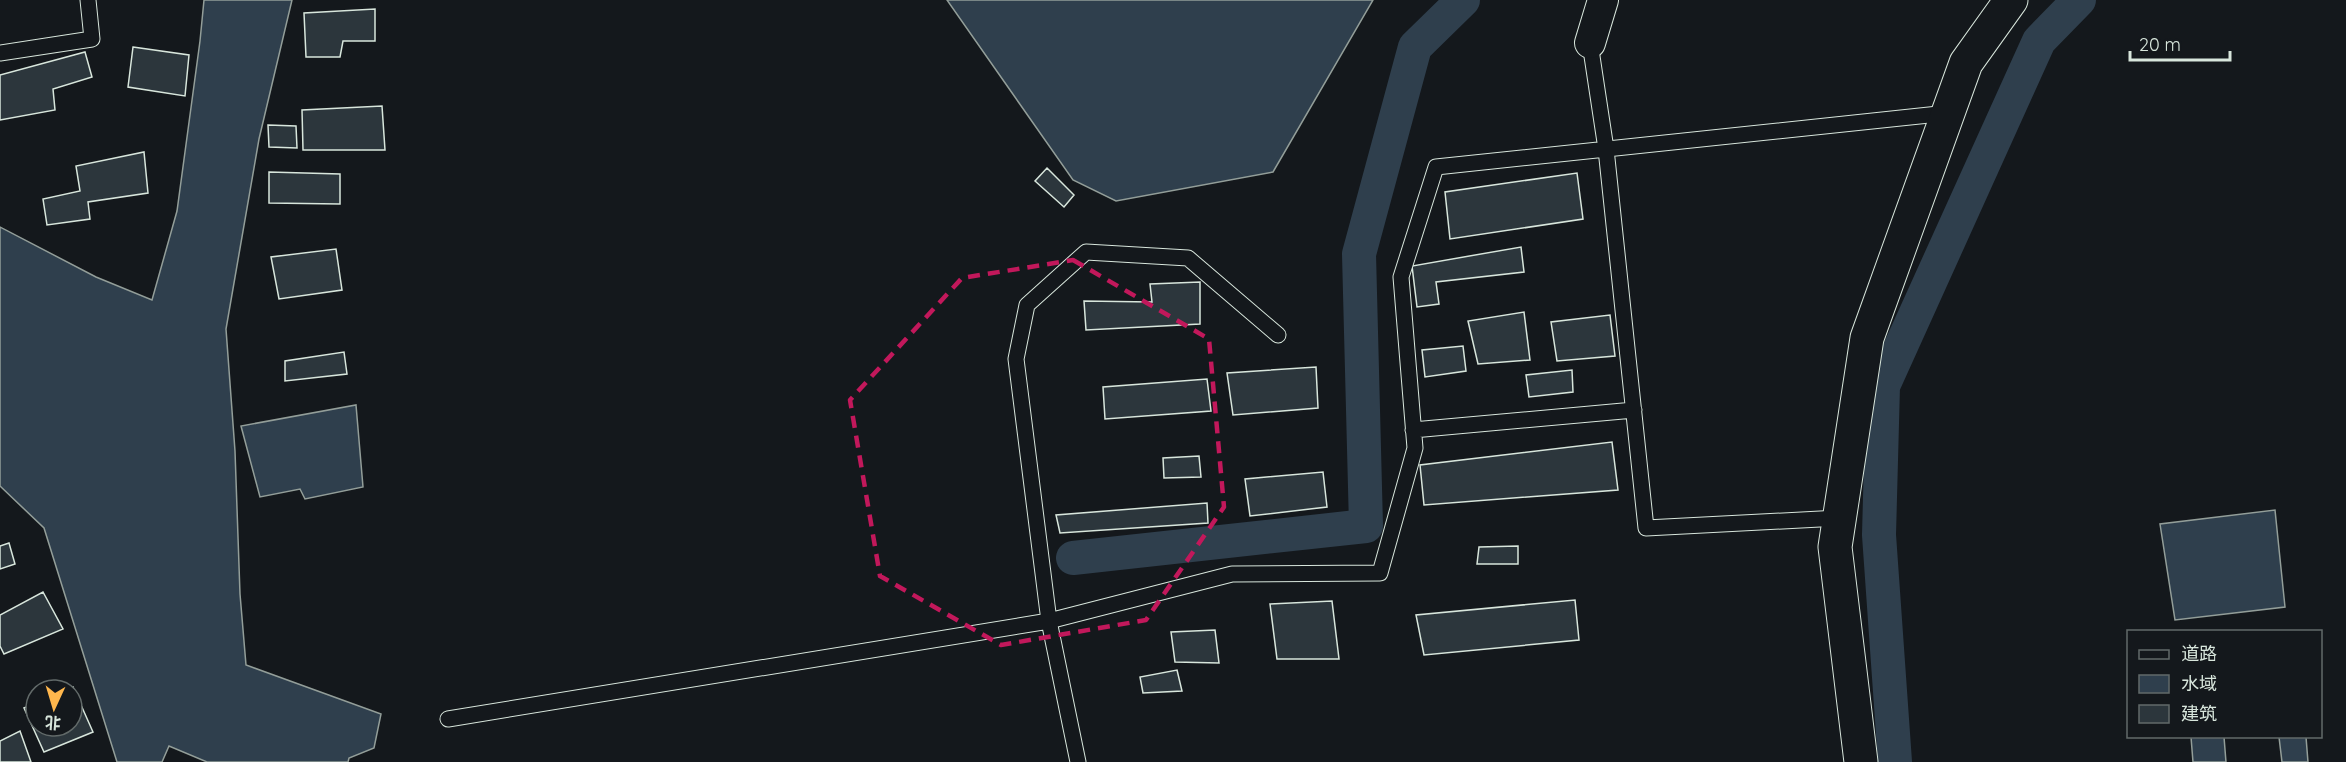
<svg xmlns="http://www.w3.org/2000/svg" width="2346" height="762" viewBox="0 0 2346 762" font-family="Quicksand,'Noto Sans SC',sans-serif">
  <rect width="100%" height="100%" fill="#14181c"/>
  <path fill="#2f3f4d" stroke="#939e99" stroke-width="1.5" d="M204,0H292L259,139L226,329L235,451L240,594L246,665L381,714L374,748L349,758L348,762H207L169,746L162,762H117L44,528L0,486V227L96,277L152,300L177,211L200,41Z
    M947,0H1373L1273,172L1116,201L1073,180Z
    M356,405L363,487L305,499L300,489L260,497L241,426Z
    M2275,510L2285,607L2175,620L2160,524Z
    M2191,737H2224L2226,762H2193Z
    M2279,737H2306L2308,762H2282Z"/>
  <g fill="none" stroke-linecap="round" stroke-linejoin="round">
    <path stroke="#2f3f4d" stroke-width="34" d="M1073,558L1366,526L1359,254L1415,47L1463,0
      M1895,762L1879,535L1883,386L2039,41L2079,0"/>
  </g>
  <path fill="#2c363c" stroke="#d8e6dc" stroke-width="1.5" d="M375,9V41H343L340,57H306L304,13Z
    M133,47L189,55L185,96L128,87Z
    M85,52L92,77L53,89L55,110L0,120V75Z
    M382,106L385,150H303L302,110Z
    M268,125L296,126L297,148L269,147Z
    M144,152L148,193L88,202L90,219L47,225L43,199L80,191L76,166Z
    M1047,168L1074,195L1064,207L1035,181Z
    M269,172L340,174V204L269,203Z
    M1577,173L1583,219L1450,239L1445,192Z
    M1521,247L1524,272L1436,282L1439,304L1417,307L1412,266Z
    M336,249L342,290L279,299L271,257Z
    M1200,282V324L1086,330L1084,301L1152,302L1150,284Z
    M1524,312L1530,360L1478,364L1468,321Z
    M1610,315L1615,356L1557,361L1551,322Z
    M1463,346L1466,371L1425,377L1422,350Z
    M344,352L347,374L285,381V361Z
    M1316,367L1318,408L1233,415L1227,373Z
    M1572,370L1573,392L1529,397L1526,375Z
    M1207,379L1211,411L1105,419L1103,387Z
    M1612,442L1618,490L1424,505L1420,465Z
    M1199,456L1201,477L1164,478L1163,458Z
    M1323,472L1327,507L1250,516L1245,479Z
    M1207,503L1208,523L1060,533L1056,515Z
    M9,543L15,564L0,569V546Z
    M1518,546V564H1477L1479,547Z
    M43,592L63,629L4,654L0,646V615Z
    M1575,600L1579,640L1424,655L1416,615Z
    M1332,601L1339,659H1277L1270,604Z
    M1215,630L1219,663L1175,662L1171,632Z
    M1177,670L1182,691L1143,693L1140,677Z
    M73,687L93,732L44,752L24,708L36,703V726H72V690H66Z
    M20,731L31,762H0V741Z"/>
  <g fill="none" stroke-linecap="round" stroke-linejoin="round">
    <defs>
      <path id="service" d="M1590,43L1606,149L1646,528L1839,518
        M0,53L92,39L88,0
        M1413,430L1634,410
        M448,719L1049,621L1232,574L1380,573L1415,448L1401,277L1436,167L1948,113
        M1078,762L1049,621L1016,359L1027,305L1086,252L1188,258L1278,335"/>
      <path id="minor" d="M1590,43L1603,0"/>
      <path id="tertiary" d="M1861,762L1835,547L1867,338L1966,63L2011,0"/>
    </defs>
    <use href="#service" stroke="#d8e6dc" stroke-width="17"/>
    <use href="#minor" stroke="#d8e6dc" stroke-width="32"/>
    <use href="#tertiary" stroke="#d8e6dc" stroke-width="35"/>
    <use href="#service" stroke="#14181c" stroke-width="15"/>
    <use href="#minor" stroke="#14181c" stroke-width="30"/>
    <use href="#tertiary" stroke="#14181c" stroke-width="33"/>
  </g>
  <path fill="none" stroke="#c2185b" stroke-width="4.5" stroke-dasharray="12 8" stroke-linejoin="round" d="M1073,260L1209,339L1224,507L1146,620L1001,645L880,576L850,400L962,278Z"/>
  <rect x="2127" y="630" width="195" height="108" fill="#14181c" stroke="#626a69" stroke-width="1.5"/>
  <rect x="2139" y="650" width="30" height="9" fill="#14181c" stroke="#626a69" stroke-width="1.5"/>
  <text x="2181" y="660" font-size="18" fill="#d8e6dc">道路</text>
  <rect x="2139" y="675" width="30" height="18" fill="#2f3f4d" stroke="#626a69" stroke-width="1.5"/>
  <text x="2181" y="690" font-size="18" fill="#d8e6dc">水域</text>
  <rect x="2139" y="705" width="30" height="18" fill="#2c363c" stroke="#626a69" stroke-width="1.5"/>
  <text x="2181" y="720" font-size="18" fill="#d8e6dc">建筑</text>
  <g transform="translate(54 708) rotate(184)"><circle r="28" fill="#14181c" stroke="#626a69" stroke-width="1.5"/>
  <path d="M0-4.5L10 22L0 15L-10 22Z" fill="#ffb74d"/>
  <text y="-9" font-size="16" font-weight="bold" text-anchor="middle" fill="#d8e6dc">北</text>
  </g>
  <path d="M2130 51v9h100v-9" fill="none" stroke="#d8e6dc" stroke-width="3"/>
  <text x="2139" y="51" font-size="18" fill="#d8e6dc" stroke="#14181c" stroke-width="4.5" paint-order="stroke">20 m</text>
</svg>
